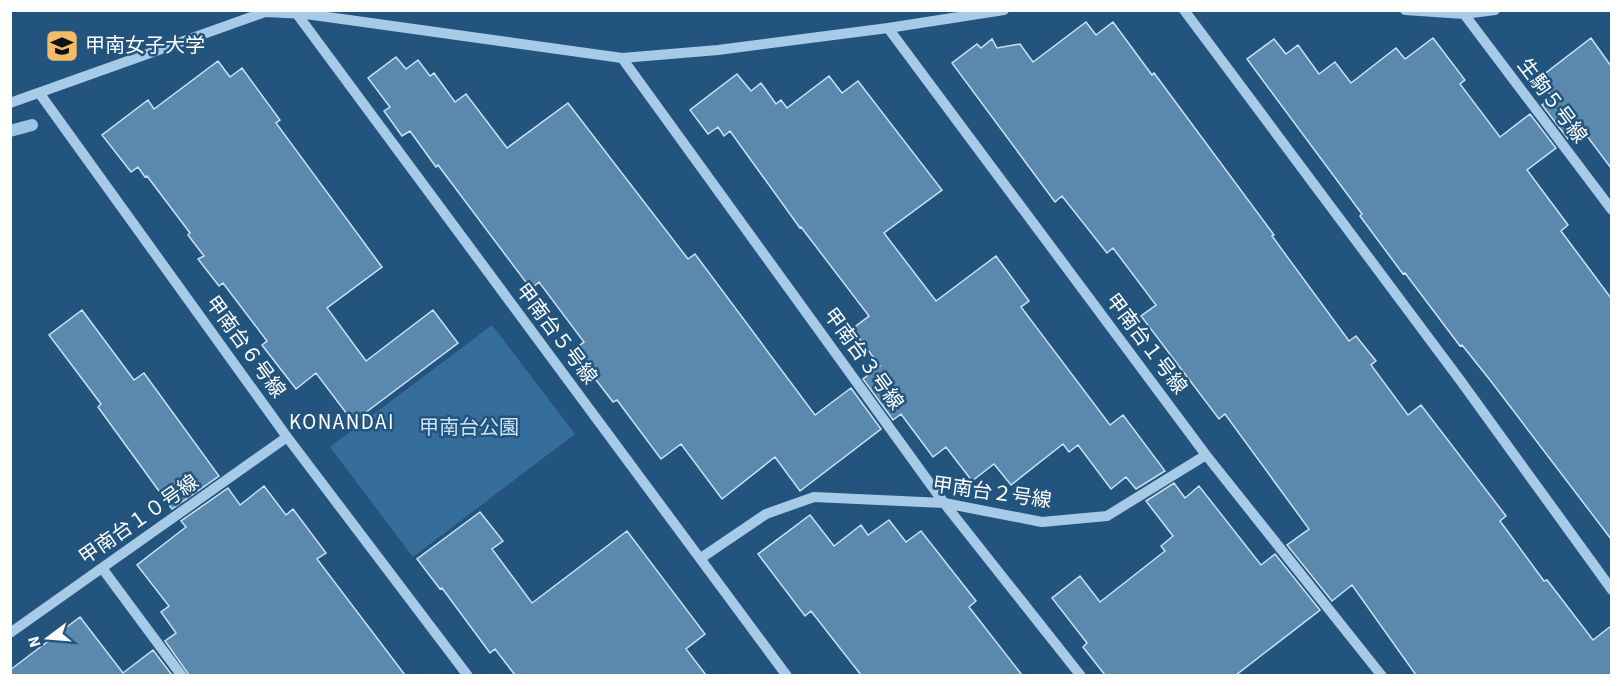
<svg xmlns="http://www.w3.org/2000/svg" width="1622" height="686" viewBox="0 0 1622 686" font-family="'Source Sans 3','Noto Sans JP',sans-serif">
  <rect width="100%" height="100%" fill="#22547d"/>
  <path fill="#366e9b" d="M492,325L575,434L413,557L330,447Z"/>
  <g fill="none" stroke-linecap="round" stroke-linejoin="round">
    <path stroke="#9bc6e7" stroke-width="12" d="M10,131L32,125"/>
  </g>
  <path fill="#5b89ae" stroke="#cae2f5" stroke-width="1.5" d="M1086,22L1096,35L1113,22L1152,75L1154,73L1274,235L1272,236L1349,341L1356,336L1376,361L1371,365L1408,415L1421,405L1506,516L1500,521L1544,581L1547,580L1593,640L1611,626V675H1416L1352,585L1332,601L1287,545L1309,529L1225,414L1219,419L1141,316L1156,305L1113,248L1107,253L1062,196L1055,202L952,63L977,44L981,48L992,39L997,48L1020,44L1033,62Z
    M1433,38L1465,80L1460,84L1500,137L1530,114L1556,148L1527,170L1568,225L1561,231L1611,298V539L1490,380L1462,345L1460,346L1405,273L1403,274L1360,216L1362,214L1247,59L1274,39L1286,54L1298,45L1319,74L1335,62L1351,83L1396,48L1405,59Z
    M1591,38L1611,66V168L1587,136L1583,139L1577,131L1568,139L1542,105L1552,97L1538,79Z
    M396,57L406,69L418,60L430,76L434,73L455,102L466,94L507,148L568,103L688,259L695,254L815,415L851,388L881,429L800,491L775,457L722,499L681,444L661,459L617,400L613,402L573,350L584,342L539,282L531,289L438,165L436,167L410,131L402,136L384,111L390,107L368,78Z
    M218,61L230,77L242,68L280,120L276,123L382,267L327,308L366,361L433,310L458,343L353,422L316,373L296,389L262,345L267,341L223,283L219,286L198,259L204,256L188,235L190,233L147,176L145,177L138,167L131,172L102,135L148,100L154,109Z
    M737,74L751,91L761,83L776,104L781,100L787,108L829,76L842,93L858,81L942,190L884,233L936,301L996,256L1029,301L1021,307L1110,425L1123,415L1165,471L1136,489L1126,477L1111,489L1078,445L1069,452L1063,444L1011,485L994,464L972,481L946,447L933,457L901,414L893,420L863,379L880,366L852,329L869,316L801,227L800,228L730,131L724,136L718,127L708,134L690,110Z
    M82,310L134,380L144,373L219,476L172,509L98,407L101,404L49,335Z
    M1174,483L1185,498L1199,486L1261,565L1275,554L1320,610L1236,675H1105L1083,647L1087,643L1052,598L1080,576L1100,602L1165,551L1161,546L1173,536L1146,501Z
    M264,486L286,515L293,509L326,553L317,559L405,675H189L165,641L176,633L161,612L169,606L137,565L186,527L181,521L228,488L240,505Z
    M480,512L503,541L492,549L532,603L627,531L705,634L686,649L706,675H515L495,649L490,653L442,588L440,589L417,559Z
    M810,515L834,546L861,525L868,535L889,520L906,542L921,531L976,601L969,607L1022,675H861L811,611L805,616L758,554Z
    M80,617L123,673L153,650L172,675H10V670Z"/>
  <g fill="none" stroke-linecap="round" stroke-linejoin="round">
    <path stroke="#a7cae6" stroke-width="10" d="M1184,10L1460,380L1612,590
      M1405,10L1464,14L1495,10
      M297,14L787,676
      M1464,14L1612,210
      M888,28L1206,455L1382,676
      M622,58L944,503L1081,676
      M40,94L287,437L468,676
      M10,103L265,12L306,14L622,58L718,50L888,28L1004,10
      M701,558L766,514L814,497L944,503L1042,522L1107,516L1206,455
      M102,568L182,676
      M10,633L287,437"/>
  </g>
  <defs>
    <symbol id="university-square" viewBox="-11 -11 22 22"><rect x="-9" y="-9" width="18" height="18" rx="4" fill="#f1bb69" stroke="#22547d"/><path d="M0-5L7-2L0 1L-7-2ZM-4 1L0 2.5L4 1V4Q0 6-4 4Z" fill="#111"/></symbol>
  </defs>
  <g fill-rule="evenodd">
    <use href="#university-square" x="43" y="27" width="38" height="38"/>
  </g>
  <g text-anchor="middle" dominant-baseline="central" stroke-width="5" stroke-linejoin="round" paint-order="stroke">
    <g font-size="20" fill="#fff" stroke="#22547d" text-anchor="start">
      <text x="85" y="46">甲南女子大学</text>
    </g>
    <g font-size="20" fill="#fff" stroke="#22547d">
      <text transform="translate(1552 101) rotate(53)">生駒５号線</text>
      <text transform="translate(556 334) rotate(53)">甲南台５号線</text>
      <text transform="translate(1146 344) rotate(53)">甲南台１号線</text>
      <text transform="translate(245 347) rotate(54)">甲南台６号線</text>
      <text transform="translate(863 359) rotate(54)">甲南台３号線</text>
      <text transform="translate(992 493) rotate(8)">甲南台２号線</text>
      <text transform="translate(139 520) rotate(-35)">甲南台１０号線</text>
    </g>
    <g font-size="20" fill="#cae2f5" stroke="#22547d">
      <text x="469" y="428">甲南台公園</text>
    </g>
    <g font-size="21" letter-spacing="1.5" fill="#fff" stroke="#22547d">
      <text x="342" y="422">KONANDAI</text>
    </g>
  </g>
  <rect width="1622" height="686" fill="none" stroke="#ffffff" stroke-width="24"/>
  <g transform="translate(48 638) rotate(254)" stroke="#22547d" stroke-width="4.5" paint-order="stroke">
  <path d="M0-4.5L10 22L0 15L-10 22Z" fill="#ffffff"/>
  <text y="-9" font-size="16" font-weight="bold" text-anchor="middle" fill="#ffffff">N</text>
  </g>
</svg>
